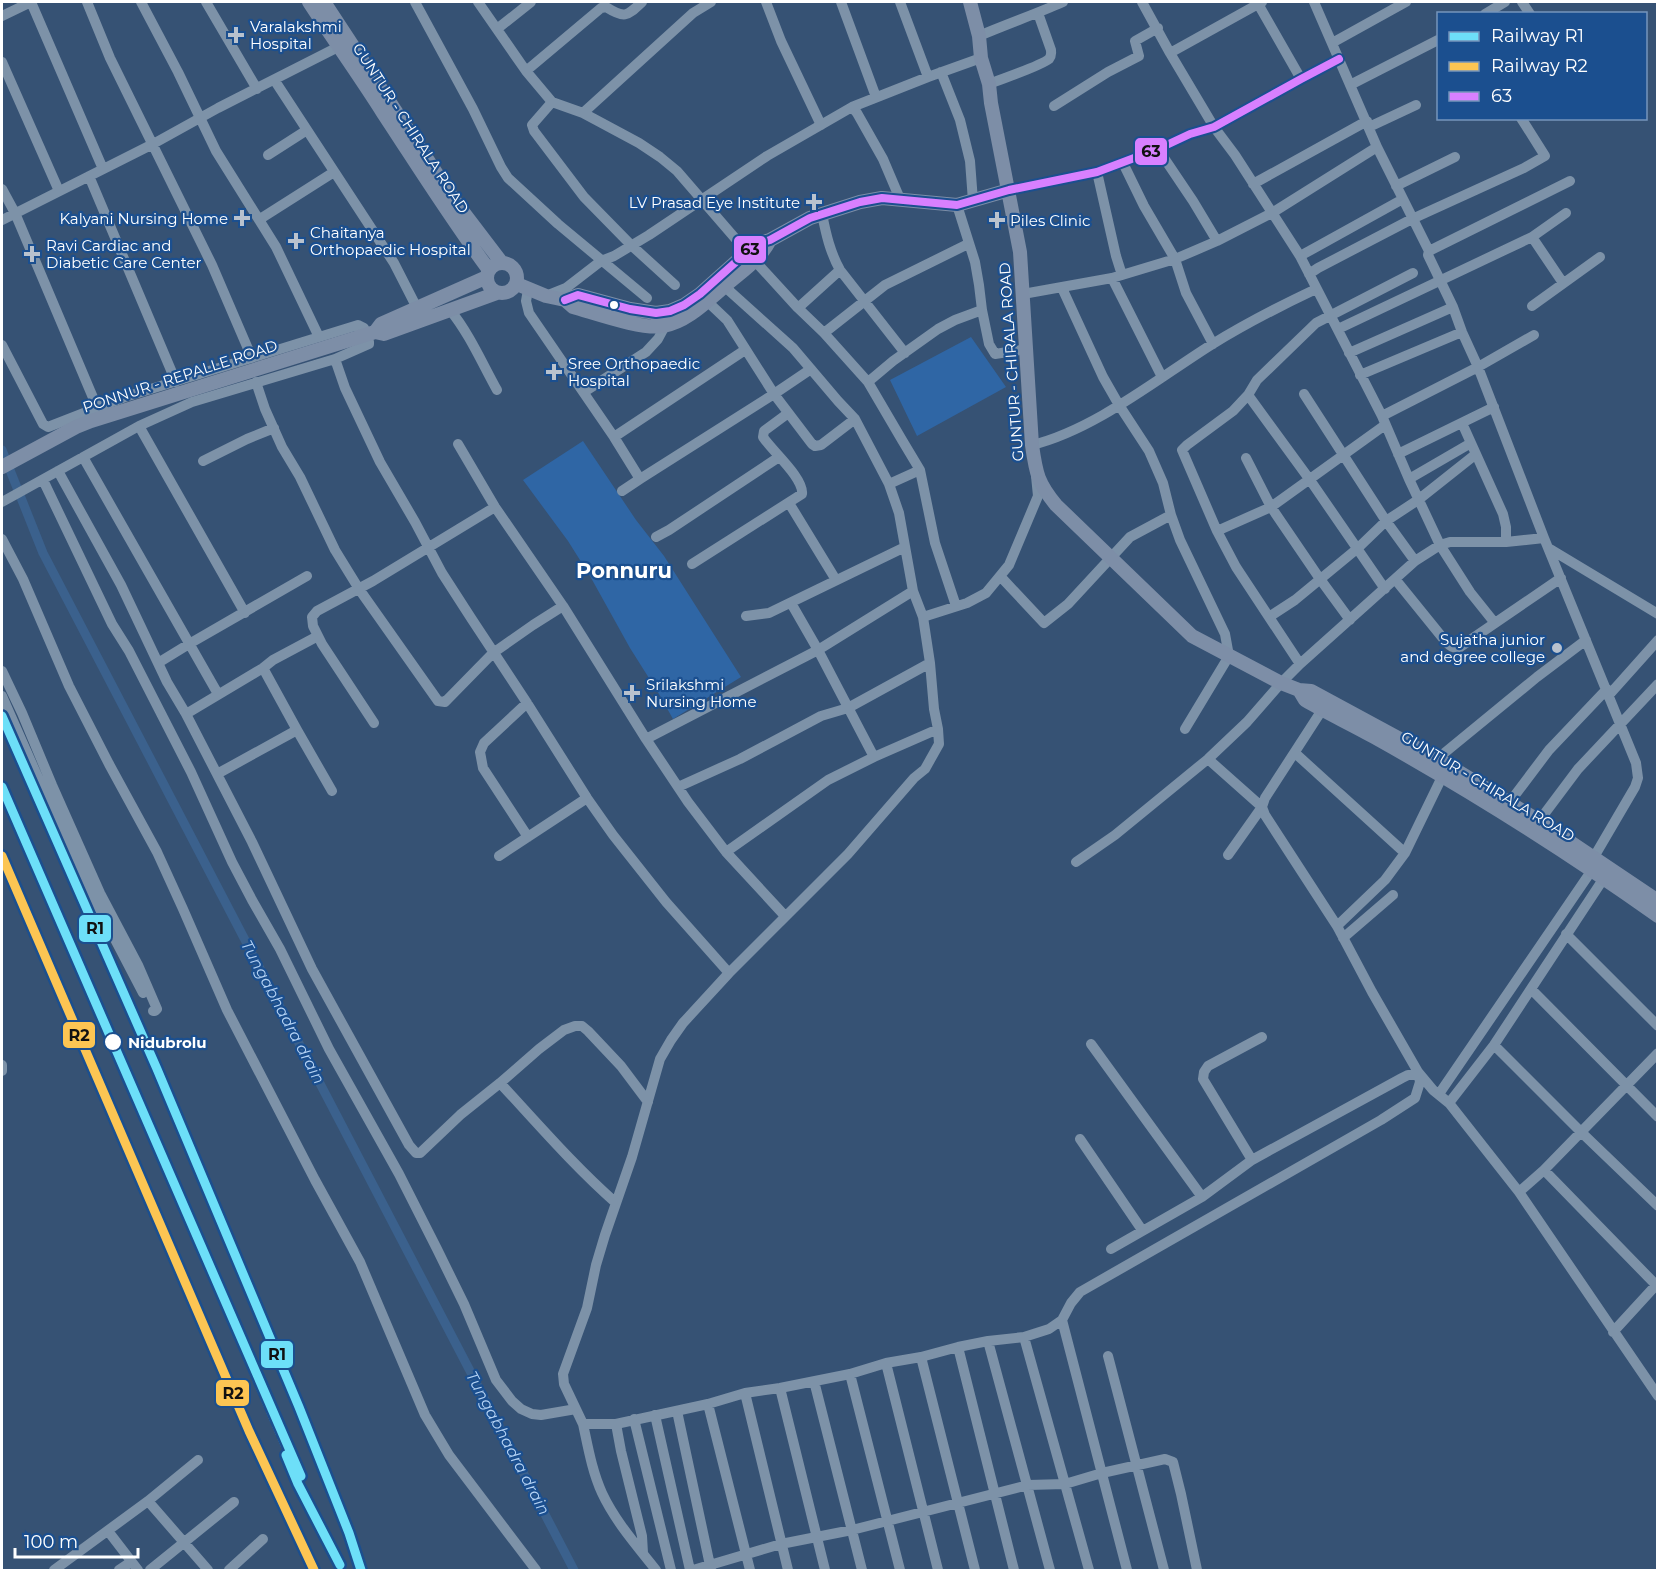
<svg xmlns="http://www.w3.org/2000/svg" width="1659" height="1572" viewBox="0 0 1659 1572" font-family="Montserrat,sans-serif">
  <rect width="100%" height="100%" fill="#365274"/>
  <path fill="#2f66a5" d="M971,337L1006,387L917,436L890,380Z
    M583,441L636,520L664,556L741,677L673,719L659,694L630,648L590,576L568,541L523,480Z"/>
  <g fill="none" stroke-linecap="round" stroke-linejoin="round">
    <path stroke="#3b618d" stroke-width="9" d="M2,450L43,553L574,1570"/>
    <path stroke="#7d92a8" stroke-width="10" d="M87,2L110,58L212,265L252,358
      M141,2L178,72L216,151L276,247L319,337
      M206,2L257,89
      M415,2L473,109L501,167L508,178L558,224L647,298
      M478,2L526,71L552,102L583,113L598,121L639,143L660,157L677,171L747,252
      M766,2L781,41L821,125
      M841,2L876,97
      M900,2L928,77
      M1142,2L1170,53L1214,127L1235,155L1300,256L1382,416L1409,479L1440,545L1470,592L1494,622
      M1257,2L1301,79
      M1314,2L1377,147L1429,251L1428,255L1453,307L1462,332L1478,367L1544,538L1636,763L1638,778L1635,787L1594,857
      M1522,2L1530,14
      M1485,14L1505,2
      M2,16L31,2L103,169
      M497,29L531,2
      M979,36C1007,24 1036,14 1063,2
      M1332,43L1406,2
      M1170,53L1262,2
      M2,62L59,191
      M526,71L601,8L606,7C625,19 627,16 642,2
      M941,72L960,120L970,161L973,201
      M275,81L394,263L417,308
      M989,84C1001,79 1041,66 1049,59C1052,55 1051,54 1051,50L1038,13
      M1350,85L1438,40
      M552,102L532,125L534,131L584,197L631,245L675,285
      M1054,106L1108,72L1139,56L1135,41L1158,28
      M852,107L857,113L883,159L900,199
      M583,113L693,13L711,2
      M1369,127L1416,105
      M1158,149L1193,201L1217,241
      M268,155L307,130
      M1123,163L1144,206L1175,259L1186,293L1213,344
      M1097,172L1116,256L1122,275
      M89,176L176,382
      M1253,184L1367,121
      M1396,186L1455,157
      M2,189L15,213L97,407
      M1009,190L1097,172L1158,149L1190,134L1214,127L1301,79L1339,59
      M957,205L975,262L979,285L982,310L989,344L995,354L1027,349
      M822,214C826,234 830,252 840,270L905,353
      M260,219L334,172
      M2,220L153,144L218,108L344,44
      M1532,237L1563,283
      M1429,251L1570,181
      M1300,256L1403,199
      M755,261L798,308L824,333L868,382L902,440L920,470L935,543L956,606
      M1309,274L1318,268L1412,219L1524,168L1545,156L1521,118
      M1112,278L1162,377
      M724,286L793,348L838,401L855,419L889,484L899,513L913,591L923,617L930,663L934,709L938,729L939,744L925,769L914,778L848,854L729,973L683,1023L671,1040L660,1059L632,1157L605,1235L596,1265L587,1308L563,1374L564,1384L583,1424H616L708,1404L745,1393L780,1388L850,1374L886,1363L921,1357L958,1347L988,1341L1024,1337L1049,1329L1062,1320L1071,1303L1080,1292L1381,1120L1415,1098L1420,1082L1418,1072L1372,992L1337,926L1265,815L1262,807L1265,798L1322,710
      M1062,288L1103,377L1119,405L1149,451L1163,483L1171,515L1180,540L1225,634L1229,656L1185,729
      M528,290L526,301L529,313L614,437L640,479
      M1023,294L1112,278L1175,259L1217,241L1272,213L1377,147
      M546,296L566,288L601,261L614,256L649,235L767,156L852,107L928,77L981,58
      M707,301L727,320L774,394L812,444L815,446L821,445L855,419
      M1532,306L1600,257
      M798,308L840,270
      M450,310C469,333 482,363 497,390
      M1338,329L1532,237L1566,213
      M824,333L885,285L968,244
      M2,345L43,424L48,427L125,397L358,325L364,328L369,342V344L335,359L192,402L139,426L2,502
      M1349,353L1453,307
      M335,359L345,388L380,462L415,522L442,573L471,618L527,703L587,798L613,835L666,902L729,973
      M1360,375L1462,332
      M256,382L265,409L282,447L300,477L335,550L359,589L438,701L445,702L493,653L533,625L563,606
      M868,382L893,361L938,329L955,320L982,310
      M584,392L646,352L658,339L665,326
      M1304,394L1386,521L1415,561
      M1248,395L1310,480L1385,589
      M1382,416L1478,367L1534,335
      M1462,423L1503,514L1506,527V542
      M139,426L245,613
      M614,437L745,350
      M458,444L495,507L563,606L646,739L688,802L726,852L785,916
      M1032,445C1094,430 1157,379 1211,345C1245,324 1280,306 1316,289
      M1398,454L1494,407
      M83,457L218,694
      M1246,458L1271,507L1320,579L1350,620
      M203,461L247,439L274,428
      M58,471L121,585L167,682L186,714L263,668L273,660L318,636
      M1409,479L1471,443
      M43,480L112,624L129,651L191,772L232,862L252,900L280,949L329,1049L399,1174L437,1249L464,1304L496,1380L512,1401L521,1409L532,1414L541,1415L576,1409
      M889,484L920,470
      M622,491L640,479L774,394L811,369
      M789,503L836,580
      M1217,531L1271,507L1385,425
      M656,537L669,530L779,457
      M2,539L23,579L69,686L109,764L157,852L183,909L227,1010L315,1180L360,1262L425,1415L449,1455L536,1570
      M1550,549L1658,614
      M692,564L802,494C804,478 772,451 763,437L764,431L787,414
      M1000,576L1044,623L1068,604L1130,537L1171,515
      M1395,579L1446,642C1450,646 1453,649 1460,647L1561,578
      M791,603L818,650L874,757
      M746,616L769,613L905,547
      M923,617L967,603L986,593L1000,576L1009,565L1038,496L1036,476
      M1269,617L1295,600L1358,548L1386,521L1418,500L1476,454
      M158,663L189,644L307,576
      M1300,664L1236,567L1217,531L1182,450L1187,445L1233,411L1248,395L1257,380L1316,323L1413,273
      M263,668L297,730L332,791
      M2,671L22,713L52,785L100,893L138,965L157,1009L155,1011H153
      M1609,695L1658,640
      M2,696L62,832L95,901L143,993
      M527,703L484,743L480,752L483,768L528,837
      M186,714L252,842L312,969L409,1145L416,1153H420L460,1115L500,1083L539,1049L564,1030L575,1026H582L588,1031L621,1066L648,1102
      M374,723L322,644L313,626L312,617L317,611L373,581L495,507
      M646,739L818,650L913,591
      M1295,753L1405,853
      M1208,759L1262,807L1228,855
      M1437,759L1537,677L1586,640
      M217,774L297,730
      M678,787L740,759L821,716L848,708L930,663
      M1509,803L1549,750L1607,689
      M1539,821L1578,769L1658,684
      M726,852L828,780L874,757L938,729
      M499,856L587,798
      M1076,862L1115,835L1208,759L1247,722L1281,683L1300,664L1415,561L1440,545L1450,542H1506L1544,538
      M1337,926L1385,880L1405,853L1442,777
      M1566,934L1658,1026
      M1343,938L1393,895
      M1531,989L1658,1117
      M1091,1044L1202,1197
      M1494,1045L1581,1132L1658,1206
      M2,1065V1071
      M1418,1072L1433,1090L1449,1103L1519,1192L1658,1396
      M500,1083C538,1124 574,1166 616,1203
      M1439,1094L1592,870
      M1449,1103L1494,1045L1604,878
      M1080,1139L1142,1230
      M1252,1160L1203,1079L1204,1072L1208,1066L1262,1037
      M1544,1170L1658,1287
      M1519,1192L1544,1170L1658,1053
      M1111,1249L1202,1197L1252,1160L1402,1078L1408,1075H1418
      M1062,1320L1127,1570
      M1613,1332L1658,1283
      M1024,1337L1089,1570
      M988,1341L1050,1570
      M958,1347L1014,1570
      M1108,1356L1164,1570
      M921,1357L975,1570
      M886,1363L938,1570
      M850,1374L900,1570
      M814,1381L862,1570
      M780,1388L825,1570
      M745,1393L788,1570
      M708,1404L750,1570
      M677,1411L711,1570
      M655,1415L690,1570
      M634,1419L671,1570
      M583,1424C588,1447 592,1471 602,1493C615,1521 637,1546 656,1570
      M616,1424L621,1451L642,1536L643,1553
      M148,1501L208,1570
      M108,1531L138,1570
      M54,1570L148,1501L198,1460
      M119,1570L131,1562
      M150,1570L234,1502
      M229,1570L263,1539
      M693,1570L781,1544L852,1530L1028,1485L1065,1484L1102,1473L1165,1459L1173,1462L1181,1494L1197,1570"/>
    <path stroke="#7d8ea7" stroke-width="14" d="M309,2C333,39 359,75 383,113C418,166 451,219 489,270
      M324,2L454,200L502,263
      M970,2L979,36L981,58L989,84L991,103L1020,252L1032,445C1036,474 1038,483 1056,505L1192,636L1281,683L1299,690L1311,691L1446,764L1539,821L1658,901
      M487 278a15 15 0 1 1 30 0a15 15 0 1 1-30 0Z
      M517,284L546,296L565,300L573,307C595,313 642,330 663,326C687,322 707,301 725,286C742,271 759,261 770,240
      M565,300L578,295L630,309L656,313L670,311L684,305L700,294L756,244L770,240L810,218L860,202L882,198L957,205L1009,190
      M375,332L381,324L487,277
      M2,467L76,427L91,421L375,332L384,334L497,293
      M1299,690L1305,700C1327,713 1351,724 1374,737C1471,791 1566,851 1658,916"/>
    <path stroke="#7e92a7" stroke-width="2" stroke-dasharray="10 4.5" stroke-linecap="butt" d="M2,716L157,1069L299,1407L349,1533L361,1570
      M2,800L78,972L298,1484L341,1567
      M2,856L249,1431L314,1570"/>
    <defs>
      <path id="bus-1" d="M565,300L578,295L630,309L656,313L670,311L684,305L700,294L756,244L770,240L810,218L860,202L882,198L957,205L1009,190L1097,172L1158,149L1190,134L1214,127L1301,79L1339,59"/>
    </defs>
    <use href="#bus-1" stroke="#1b4f8f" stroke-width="12"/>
    <use href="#bus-1" stroke="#d880ff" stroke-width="8"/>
    <defs>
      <path id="rail-1" d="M2,716L157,1069L299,1407L349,1533L361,1570
        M2,787L301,1476
        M286,1455L298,1484L340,1565"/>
      <path id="rail-2" d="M2,856L249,1431L314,1570"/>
    </defs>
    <use href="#rail-1" stroke="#1b4f8f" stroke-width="14"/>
    <use href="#rail-2" stroke="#1b4f8f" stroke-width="14"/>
    <use href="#rail-1" stroke="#6ddff8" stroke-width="9"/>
    <use href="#rail-2" stroke="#fcc553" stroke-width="9"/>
  </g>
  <g fill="#b9c2ce" stroke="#1b4f8f" stroke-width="2">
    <path d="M233 26h6v6h6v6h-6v6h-6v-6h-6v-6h6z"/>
    <path d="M811 193h6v6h6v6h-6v6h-6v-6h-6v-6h6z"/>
    <path d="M239 209h6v6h6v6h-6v6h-6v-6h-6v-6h6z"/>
    <path d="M994 211h6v6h6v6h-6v6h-6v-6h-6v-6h6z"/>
    <path d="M293 232h6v6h6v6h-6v6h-6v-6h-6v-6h6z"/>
    <path d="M29 245h6v6h6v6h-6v6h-6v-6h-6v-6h6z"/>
    <path d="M551 363h6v6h6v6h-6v6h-6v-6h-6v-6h6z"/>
    <circle cx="1557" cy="648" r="6"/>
    <path d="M629 684h6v6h6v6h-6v6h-6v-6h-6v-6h6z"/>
  </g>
  <g fill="#fff" stroke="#1b4f8f" stroke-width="2">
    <circle cx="614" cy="305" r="5"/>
    <circle cx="113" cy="1042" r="9"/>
  </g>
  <g text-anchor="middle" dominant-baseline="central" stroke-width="4.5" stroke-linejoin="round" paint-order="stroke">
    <g font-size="15" fill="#fff" stroke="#1b4f8f" text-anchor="start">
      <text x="250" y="26">Varalakshmi<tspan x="250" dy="17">Hospital</tspan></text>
      <text x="800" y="202" text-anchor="end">LV Prasad Eye Institute</text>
      <text x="228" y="218" text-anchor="end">Kalyani Nursing Home</text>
      <text x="1010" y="220">Piles Clinic</text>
      <text x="310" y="232">Chaitanya<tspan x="310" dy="17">Orthopaedic Hospital</tspan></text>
      <text x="46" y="245">Ravi Cardiac and<tspan x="46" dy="17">Diabetic Care Center</tspan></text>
      <text x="568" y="363">Sree Orthopaedic<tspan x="568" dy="17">Hospital</tspan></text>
      <text x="1545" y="639" text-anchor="end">Sujatha junior<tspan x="1545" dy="17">and degree college</tspan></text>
      <text x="646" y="684">Srilakshmi<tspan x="646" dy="17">Nursing Home</tspan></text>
    </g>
    <g font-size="15" fill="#fff" stroke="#1b4f8f">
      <text transform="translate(411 128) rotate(57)">GUNTUR - CHIRALA ROAD</text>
      <text transform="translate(1011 362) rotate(-94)">GUNTUR - CHIRALA ROAD</text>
      <text transform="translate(180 376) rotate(-18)">PONNUR - REPALLE ROAD</text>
      <text transform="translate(1488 786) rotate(31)">GUNTUR - CHIRALA ROAD</text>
    </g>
    <g font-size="15" font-weight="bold" fill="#fff" stroke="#1b4f8f" text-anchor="start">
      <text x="128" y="1042">Nidubrolu</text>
    </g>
    <g font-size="16" font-style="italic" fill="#b5d3f5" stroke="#1b4f8f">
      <text transform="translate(283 1012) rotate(62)">Tungabhadra drain</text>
      <text transform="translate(508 1443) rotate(62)">Tungabhadra drain</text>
    </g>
    <g font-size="21" font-weight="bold" fill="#fff" stroke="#1b4f8f">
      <text x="624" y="570">Ponnuru</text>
    </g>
  </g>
  <g stroke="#1b4f8f" stroke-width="2">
    <rect x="1134" y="137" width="34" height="29" rx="6" fill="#d880ff"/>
    <rect x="733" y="235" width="34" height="29" rx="6" fill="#d880ff"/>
    <rect x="78" y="914" width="34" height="29" rx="6" fill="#6ddff8"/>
    <rect x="62" y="1021" width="34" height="28" rx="6" fill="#fcc553"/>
    <rect x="260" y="1340" width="34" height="29" rx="6" fill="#6ddff8"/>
    <rect x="215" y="1379" width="35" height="28" rx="6" fill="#fcc553"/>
  </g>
  <g font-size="16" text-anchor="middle" font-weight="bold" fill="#111">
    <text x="1151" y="157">63</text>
    <text x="750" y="255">63</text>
    <text x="95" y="934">R1</text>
    <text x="79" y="1041">R2</text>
    <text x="277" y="1360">R1</text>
    <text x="233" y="1399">R2</text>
  </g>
  <rect width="1659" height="1572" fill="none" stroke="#ffffff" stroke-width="6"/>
  <rect x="1437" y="12" width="210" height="108" fill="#1b4f8f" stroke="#7695bc" stroke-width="1.5"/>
  <rect x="1449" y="32" width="30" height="9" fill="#6ddff8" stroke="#7695bc" stroke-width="1.5"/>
  <text x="1491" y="42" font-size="18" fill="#ffffff">Railway R1</text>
  <rect x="1449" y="62" width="30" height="9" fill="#fcc553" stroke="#7695bc" stroke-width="1.5"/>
  <text x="1491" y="72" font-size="18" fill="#ffffff">Railway R2</text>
  <rect x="1449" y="92" width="30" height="9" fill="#d880ff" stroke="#7695bc" stroke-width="1.5"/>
  <text x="1491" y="102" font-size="18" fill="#ffffff">63</text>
  <path d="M15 1548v9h123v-9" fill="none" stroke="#ffffff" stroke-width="3"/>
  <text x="24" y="1548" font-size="18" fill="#ffffff" stroke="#1b4f8f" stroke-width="4.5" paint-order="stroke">100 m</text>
</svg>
